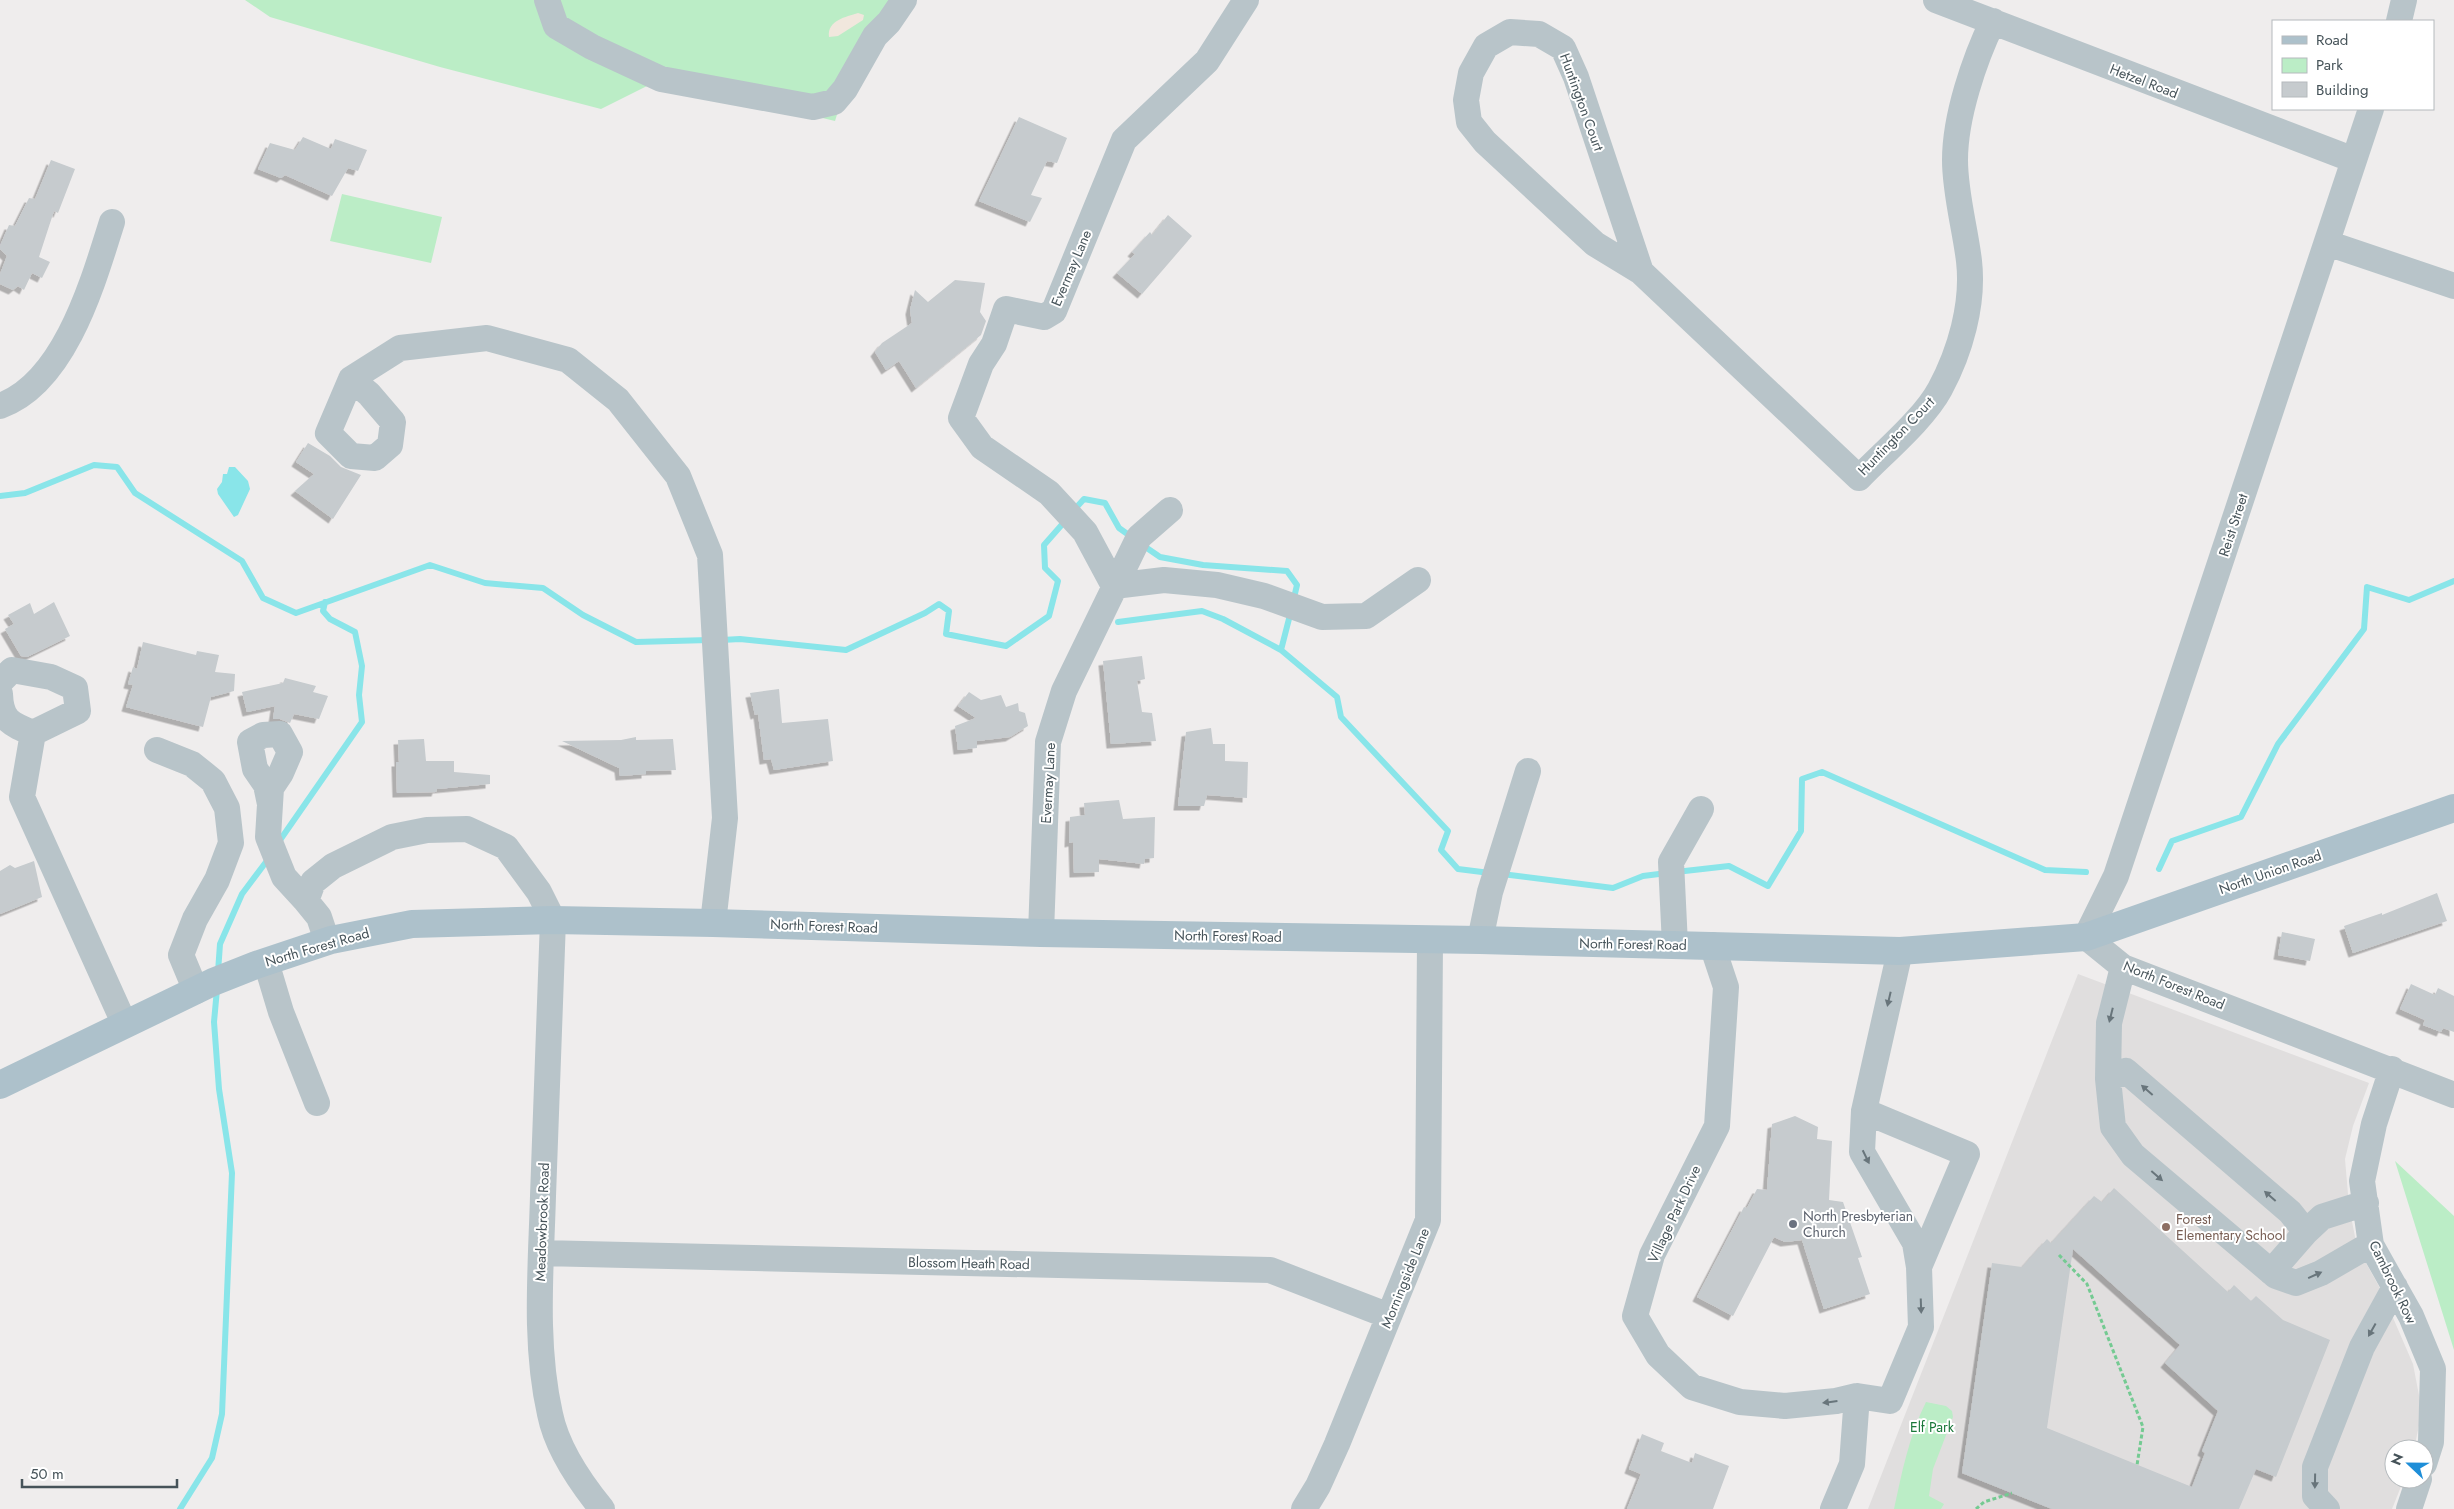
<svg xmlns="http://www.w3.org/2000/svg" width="2454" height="1509" viewBox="0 0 2454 1509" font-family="Jost,sans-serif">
  <defs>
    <filter id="shadow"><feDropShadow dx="-4.5" dy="4.5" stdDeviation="0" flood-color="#0004"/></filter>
  </defs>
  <rect width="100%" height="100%" fill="#efeded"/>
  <path fill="#e0dede" d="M2078,974L2369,1083L2353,1126L2345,1159L2349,1206L2357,1247L2381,1290L2413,1364L2422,1411L2414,1449H2394V1479H2404L2392,1509H1868Z"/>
  <path fill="#bbedc6" d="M245,0H896L845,89L835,121L661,79L601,109L440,67L270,17Z
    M342,194L442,217L431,263L330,241Z
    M2395,1161L2454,1216V1350Z
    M1926,1402L1946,1406L1952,1411L1953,1417L1933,1469L1929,1496L1944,1504L1941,1509H1894C1902,1472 1909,1436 1926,1402Z"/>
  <path fill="#f1e7dd" d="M858,13L864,15L863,20L838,36L829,37C827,20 846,17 858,13Z"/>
  <path fill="#89e5e9" d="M229,467H235L248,481L250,489L238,515L234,517L218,494L217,489L222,482L223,474H227Z"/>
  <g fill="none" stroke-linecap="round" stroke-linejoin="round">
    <path stroke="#89e5e9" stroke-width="6" d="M0,496L25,493L94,465L117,467L135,493L242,561L263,598L296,613L430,565L485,583L543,588L583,615L636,642L709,640
      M1074,510L1084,499L1105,503L1119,528L1133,538
      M1141,544L1160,557L1203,565L1287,571L1297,585L1293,602
      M1291,611L1281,650L1337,697L1341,717L1448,831L1441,850L1458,869L1490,873
      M1118,622L1202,611L1223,619L1281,650
      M722,640L740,639L846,650L925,613L939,604L949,611L946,634L1006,646L1049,616L1058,581L1045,568L1044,545L1066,520
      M278,843L362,722L359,695L362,666L355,632L330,619L323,611L325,602
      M2159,869L2172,841L2241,817L2278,744L2364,629L2367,587L2409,600L2454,581
      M1676,872L1729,866L1768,886L1801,831L1802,779L1822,772L2045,870L2086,872
      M1502,874L1613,888L1643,876L1667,873
      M218,972L220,944L242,894L269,858
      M180,1509L212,1458L222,1414L232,1173L219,1089L214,1022L217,989"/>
  </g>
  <path fill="#c6cbce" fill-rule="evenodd" filter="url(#shadow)" d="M1019,117L1067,138L1057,163L1047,161L1031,195L1042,198L1030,222L979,201Z
    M303,137L331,149L335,139L367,150L358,171L348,168L332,196L285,175L281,178L258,169L270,143L295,150Z
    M51,160L75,169L58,213L54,211L39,257L50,262L42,278L32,273L24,290L18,286L13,290L0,284V274L7,256L0,249V246L9,225L15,226L29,198L35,199Z
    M1168,215L1192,236L1142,294L1117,273L1135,254L1132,252L1150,232L1152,235Z
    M955,280L985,283L980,312L986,321L981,335L916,388L899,361L886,370L875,352L882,343L912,323L910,310L915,290L928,302Z
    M308,443L330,456L341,467L361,475L333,519L295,491L314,474L296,462Z
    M54,602L70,636L27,657L21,656L5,629L14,624L8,615L30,603L34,614Z
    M143,642L196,655L197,651L219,655L215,672L235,674L234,691L211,697L203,727L126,707L133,685L128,684L133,667L137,669Z
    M1142,656L1145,679L1137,681L1142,712L1152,713L1156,741L1111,744L1103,661Z
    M285,678L316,686L313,692L328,696L319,719L294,714L290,723L280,719H273L275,706L247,712L242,692L283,683Z
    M779,689L782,723L828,719L833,761L774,770L771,759L764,760L758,714L755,715L750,693Z
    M969,692L981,700L1001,695L1006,707L1018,703L1019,711L1025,713L1028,726L1010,737L977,741V748L958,750L955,726L976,718L958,706Z
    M1211,728L1213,744H1225V761L1248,762L1247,798L1207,795L1204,806H1178L1186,732Z
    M636,737V740L673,739L676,770L646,771V774L620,776L619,768L562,741L621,740Z
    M424,739L426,761H454V772L490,775V784L437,789L436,792L397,793L396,762H399L398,740Z
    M1119,800L1123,819L1155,817L1154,858L1145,859L1144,864L1099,859V872L1074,873L1073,842L1069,843L1070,817L1085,815L1084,803Z
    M34,861L42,897L0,914V871L10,865L15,868Z
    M2437,893L2447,921L2353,953L2344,926L2382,913V915Z
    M2282,932L2315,939L2310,961L2278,955Z
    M2411,984L2435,995L2438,988L2454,996V1032L2443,1028L2441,1032L2423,1025L2425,1020L2400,1009Z
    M1795,1116L1818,1127L1817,1139L1832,1141L1829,1200L1843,1202L1862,1257L1858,1258L1870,1294L1824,1309L1802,1240L1785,1242L1774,1237L1733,1316L1697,1297L1744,1207L1747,1208L1757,1189L1767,1190L1772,1124Z
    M2114,1188L2228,1292L2234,1285L2251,1301L2256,1296L2283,1320L2330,1340L2276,1477L2256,1469L2239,1509H2052L1962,1473L1992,1263L2022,1267L2047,1239L2051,1243L2094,1196L2102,1202ZM2073,1249L2180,1345L2165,1363L2218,1411L2202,1451L2205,1453L2192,1487L2047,1428Z
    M1642,1434L1664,1443L1661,1451L1692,1463L1695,1453L1729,1466L1713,1509H1627L1641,1474L1629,1469Z"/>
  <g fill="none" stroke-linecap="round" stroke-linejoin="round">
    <path stroke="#74ca92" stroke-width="3" stroke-dasharray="4 2.5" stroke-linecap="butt" d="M2059,1255L2087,1284L2143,1427L2137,1465
      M1976,1509L1984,1502L2012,1493"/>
    <path stroke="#b8c4c9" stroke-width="26" d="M547,0L556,26L592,47L661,79L813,107L834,102L845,89L875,36L889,22L904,0
      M1246,0L1207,61L1124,140L1054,311L1044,317L1006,309L994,344L981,364L961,418L982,447L1049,493L1085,532L1114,586L1164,580L1217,585L1264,596L1322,617L1366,616L1418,580
      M1936,0L2354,160
      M2399,21L2404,0
      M2371,109L2116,876L2086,937L2123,967L2454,1095
      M2327,243L2454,286
      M1641,272L1576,77L1563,48L1539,34L1510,32L1486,46L1471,73L1466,100L1469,122L1485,142L1595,244L1641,272L1859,478C1883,453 1924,419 1940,389C1960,352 1974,304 1969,261C1965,227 1955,194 1955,160C1955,117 1974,60 1993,21
      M351,379L369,394L393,422L390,445L375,458L351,456L328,433L351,379L400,348L487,338L568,360L618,400L678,476L710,555L725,818L713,923
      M0,406C65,383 93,282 112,222
      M0,682L12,670L51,677L75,688L78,711L33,733C10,724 1,720 0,694
      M33,733L22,797L125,1025
      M157,750L192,764L213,781L227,808L231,843L217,880L195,919L181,955L196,991
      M270,804L266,785L255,769L250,742L263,735L280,734L290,752L281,773L271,788L268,837L284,877L306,901
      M1041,933L1048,742L1064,691L1139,537L1170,510
      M1480,940L1490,892L1528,771
      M327,941L319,917L306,901L313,882L333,866L392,837L427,830L467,829L506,847L539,892L553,920C550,1012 547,1104 543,1196C541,1268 534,1343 550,1414C557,1449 580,1482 602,1509
      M1675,945L1671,862L1701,809
      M1712,945L1726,987L1717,1126L1652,1255L1635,1316L1658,1355L1692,1387L1740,1402L1785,1406L1836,1401L1857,1396L1890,1401L1921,1327L1919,1267L1915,1243L1862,1152L1864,1111L1900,951
      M266,962L281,1012L317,1103
      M2392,1069L2374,1124L2362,1181L2371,1245L2411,1316L2433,1369L2431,1442L2424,1464
      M2108,1079L2109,1023L2123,967
      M1864,1111L1967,1154L1919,1267
      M2366,1203L2322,1217L2306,1232L2290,1212L2126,1071L2108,1079L2113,1127L2133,1155L2276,1276L2296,1283L2321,1273L2371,1244
      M541,1253L1270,1270L1389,1316
      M2271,1272L2306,1232
      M1304,1509L1318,1486L1337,1444L1428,1220L1430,940
      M1833,1509L1852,1464L1857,1396
      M2327,1509L2315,1496V1467L2362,1347L2395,1287
      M2409,1509L2419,1479"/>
    <path stroke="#adc1cb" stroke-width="28" d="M0,1085L213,982L256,965L331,940L412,924L553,920L713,923L1041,933L1480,940L1900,951L2086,937L2454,808"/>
  </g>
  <defs><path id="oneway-solid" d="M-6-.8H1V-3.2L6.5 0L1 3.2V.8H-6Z" transform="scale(1.25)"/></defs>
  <g fill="#68757b">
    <use href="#oneway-solid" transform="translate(1889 999) rotate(103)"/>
    <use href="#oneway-solid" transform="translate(2111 1015) rotate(104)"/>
    <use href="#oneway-solid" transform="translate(2147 1090) rotate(-139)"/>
    <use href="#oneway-solid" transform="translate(1866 1157) rotate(64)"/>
    <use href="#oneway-solid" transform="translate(2157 1176) rotate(41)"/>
    <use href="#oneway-solid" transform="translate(2270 1196) rotate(-139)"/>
    <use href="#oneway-solid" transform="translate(2315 1275) rotate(-24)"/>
    <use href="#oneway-solid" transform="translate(1921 1306) rotate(88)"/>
    <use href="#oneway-solid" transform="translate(2372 1330) rotate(119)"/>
    <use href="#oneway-solid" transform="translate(1830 1402) rotate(173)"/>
    <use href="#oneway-solid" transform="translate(2315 1481) rotate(91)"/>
  </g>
  <circle fill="#6b7280" stroke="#fff" stroke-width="2" cx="1793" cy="1224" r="5"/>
  <circle fill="#8d6e63" stroke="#fff" stroke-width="2" cx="2166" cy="1227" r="5"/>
  <g text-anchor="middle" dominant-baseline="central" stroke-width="4" stroke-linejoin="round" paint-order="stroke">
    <g font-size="14" fill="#465359" stroke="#fff">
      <text transform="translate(2144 81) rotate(21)">Hetzel Road</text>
      <text transform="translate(1582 102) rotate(70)">Huntington Court</text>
      <text transform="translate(1071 268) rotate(-67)">Evermay Lane</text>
      <text transform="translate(1896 436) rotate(-46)">Huntington Court</text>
      <text transform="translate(2233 525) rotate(-72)">Reist Street</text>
      <text transform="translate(1048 783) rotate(-87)">Evermay Lane</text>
      <text transform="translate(2270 872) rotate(-19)">North Union Road</text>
      <text transform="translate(824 926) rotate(2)">North Forest Road</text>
      <text transform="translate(1228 936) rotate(1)">North Forest Road</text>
      <text transform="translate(1633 944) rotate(1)">North Forest Road</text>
      <text transform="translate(317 947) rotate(-16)">North Forest Road</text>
      <text transform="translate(2174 985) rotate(22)">North Forest Road</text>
      <text transform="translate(1674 1214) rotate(-65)">Village Park Drive</text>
      <text transform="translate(542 1222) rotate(-88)">Meadowbrook Road</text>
      <text transform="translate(969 1263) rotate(1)">Blossom Heath Road</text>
      <text transform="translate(1405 1278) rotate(-68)">Morningside Lane</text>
      <text transform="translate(2393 1282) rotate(64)">Cambrook Row</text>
    </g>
    <g font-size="14" fill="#5b616d" stroke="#fff" text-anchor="start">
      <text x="1803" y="1216">North Presbyterian<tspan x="1803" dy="16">Church</tspan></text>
    </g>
    <g font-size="14" fill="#785e54" stroke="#fff" text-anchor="start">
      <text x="2176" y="1219">Forest<tspan x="2176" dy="16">Elementary School</tspan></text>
    </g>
    <g font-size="14" fill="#197839" stroke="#fff">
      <text x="1932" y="1427">Elf Park</text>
    </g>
  </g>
  <rect x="2272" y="20" width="162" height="90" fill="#ffffff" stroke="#b5babd"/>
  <rect x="2282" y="36" width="25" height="8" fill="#adc1cb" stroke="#b5babd"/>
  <text x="2316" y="45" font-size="15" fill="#465359">Road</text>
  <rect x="2282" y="58" width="25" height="15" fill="#bbedc6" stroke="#b5babd"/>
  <text x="2316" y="70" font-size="15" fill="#465359">Park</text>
  <rect x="2282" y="82" width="25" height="15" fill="#c6cbce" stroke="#b5babd"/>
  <text x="2316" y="95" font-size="15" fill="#465359">Building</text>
  <g transform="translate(2409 1464) rotate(292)"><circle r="24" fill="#ffffff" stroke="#b5babd"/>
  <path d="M0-4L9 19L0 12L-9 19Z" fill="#1e8ed8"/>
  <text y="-8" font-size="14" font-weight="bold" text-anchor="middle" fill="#465359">N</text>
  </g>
  <path d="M22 1479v8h155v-8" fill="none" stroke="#465359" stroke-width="2.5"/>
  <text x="30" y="1479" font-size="15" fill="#465359" stroke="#ffffff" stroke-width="4" paint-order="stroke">50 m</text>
</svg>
